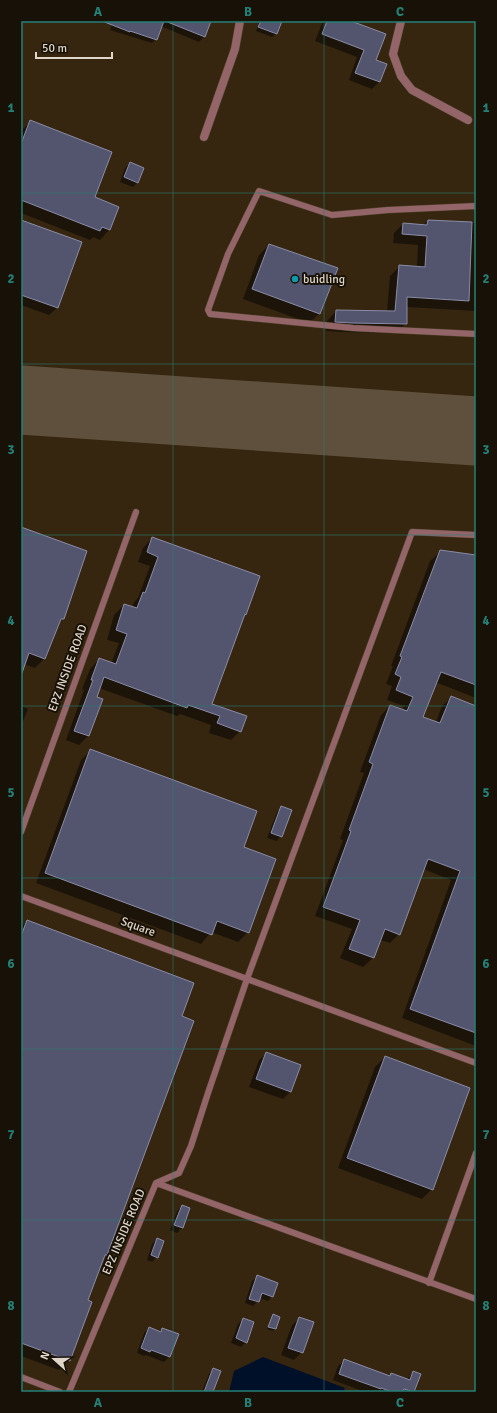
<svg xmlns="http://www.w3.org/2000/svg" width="497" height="1413" viewBox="0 0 497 1413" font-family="Signika,sans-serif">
  <rect width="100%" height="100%" fill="#362610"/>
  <path fill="#001029" d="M263,1357L345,1388L343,1392H229L234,1371Z"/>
  <path fill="#0007" d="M113,21H128L156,39L152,43L110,30Z
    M160,21H210L204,37L199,42L158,25Z
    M260,21H281L276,34L272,37L256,31Z
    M323,21H348L375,60L386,65L379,82L372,89L349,80L357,57L315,41Z
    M30,122L93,198L118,207L109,230L100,240L93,237L90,240L21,213V131Z
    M130,163L138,182L133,187L120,182L125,168Z
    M21,221L80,243L57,308L49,315L21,305Z
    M428,221L476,223V311L406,307V323L396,333L342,332L326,331L327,321L336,311L387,312L390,276L400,266L417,268L418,245L393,243L394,233L403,224L423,225Z
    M269,245L319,314L309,323L243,299L259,255Z
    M21,528L86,551L63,619L59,623L45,658L35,668L24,664L21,673Z
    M152,538L245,614L242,617L211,705L240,731L231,740L209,733L211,725L180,714L177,716L99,688L96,698L101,700L88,736L79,745L66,740L84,690L82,689L90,669L99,659L111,664L119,643L107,640L114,615L124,605L132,608L134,602L138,598L150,566L138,562L143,548Z
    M440,552L476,556V698L435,682L422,717L436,722L442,706L452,697L473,706L476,705V1046L402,1018L451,880L423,869L399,934L390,943L380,940L373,958L363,967L340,958L352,929L315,916L343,840L340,839L364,773L360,772L381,715L390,706L403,710L404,706L387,700L392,686L386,684L393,666H391L430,561Z
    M21,706L28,709L21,726Z
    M91,750L243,847L248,932L238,942L211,932L201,944L36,883L81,760Z
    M282,807L281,836L277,841L267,838L277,812Z
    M27,921L180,1017L106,1255L102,1259L87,1301L69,1360L59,1370L21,1356V927Z
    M267,1053L300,1065L290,1092L283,1099L249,1087L259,1060Z
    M385,1057L432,1189L422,1199L338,1168L375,1067Z
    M182,1206L189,1208L182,1228L177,1233L170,1230L177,1211Z
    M157,1239V1257L152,1262L147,1260L152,1244Z
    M257,1277L272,1296L268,1301L259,1298L258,1301L253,1306L245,1303L252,1281Z
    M273,1316L279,1318L275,1329L273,1331L267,1329L271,1318Z
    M300,1318L302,1352L294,1360L281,1355L292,1325Z
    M243,1319L246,1342L241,1347L231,1343L238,1324Z
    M149,1328L159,1332L163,1329L177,1335L169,1357L164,1362L146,1355L144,1356L137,1353L144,1333Z
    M345,1360L389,1376L391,1374L407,1380L413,1372L420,1374L413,1392H365L333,1380L338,1366Z
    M213,1369L212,1392H202L209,1374Z"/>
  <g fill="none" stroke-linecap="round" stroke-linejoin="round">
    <path stroke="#5e503c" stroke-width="69" d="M21,400L476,431"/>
  </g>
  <path fill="#53546e" stroke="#8a8ca8" d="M102,21H164L157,40L130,31V32Z
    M165,21H211L205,37Z
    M261,21H282L277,34L258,27Z
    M327,21H351L386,34L376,60L387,64L380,82L355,73L364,50L322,34Z
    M30,120L112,152L95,197L119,207L110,230L102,227L100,231L21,200V144Z
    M130,162L144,168L138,183L124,177Z
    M21,220L82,242L58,308L21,295Z
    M428,220L472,222L469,301L407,297V324L352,323L335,322L336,310L395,311L399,265L425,267L427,236L402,234L403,223L427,225Z
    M269,244L338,268L320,314L252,289Z
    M21,527L87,551L64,619H61L45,659L29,653L22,673Z
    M152,537L260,576L246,615L245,614L212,704L247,716L241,732L217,723L220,716L188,705L187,708L104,677L97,697L103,699L89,736L74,731L93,680H91L99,658L116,664L127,634L116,630L124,604L137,608L143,592L145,593L158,557L147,552Z
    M440,550L476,555V685L441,672L423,717L440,723L451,696L476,706V1033L410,1009L460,871L428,859L400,935L385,929L374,958L349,949L360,920L323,907L351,831L349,830L373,764L369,762L390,705L407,711L413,697L396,690L401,677L395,674L402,657L400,656Z
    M90,749L257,811L244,847L276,859L249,933L217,921L212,935L45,873Z
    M281,806L292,810L282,837L271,833Z
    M27,920L194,983L182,1016L194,1021L107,1255H105L88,1300L92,1302L70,1361L21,1343V936Z
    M266,1052L301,1065L291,1092L256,1079Z
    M385,1056L470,1088L433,1190L347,1158Z
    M182,1205L190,1208L183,1228L174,1225Z
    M157,1238L164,1241L158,1258L151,1255Z
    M257,1275L278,1283L273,1297L262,1293L259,1302L249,1299Z
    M273,1314L280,1317L276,1329L268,1327Z
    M299,1317L314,1322L303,1353L288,1348Z
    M243,1318L254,1322L247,1343L236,1338Z
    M149,1327L161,1332L162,1328L179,1334L170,1357L151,1350L150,1352L141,1348Z
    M344,1359L390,1376L391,1373L410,1380L413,1371L421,1374L414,1392L404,1389L402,1392H392L381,1388V1389L339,1374Z
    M213,1368L221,1371L213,1392H204Z"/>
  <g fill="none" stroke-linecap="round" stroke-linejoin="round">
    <defs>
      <path id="service" d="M476,206L388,210L332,215L259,191L228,254L208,310L210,314L353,328L476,334
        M21,832L136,512
        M21,896L476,1063
        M156,1183L476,1299
        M429,1283L476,1153
        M21,1377L60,1392
        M69,1392L156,1183L179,1173L191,1146L208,1093L247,979L412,532L476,535"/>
      <path id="minor" d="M401,21L393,54L401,76L412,90L468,120
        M204,137L235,49L240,21"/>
    </defs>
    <use href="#service" stroke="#51422d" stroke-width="7"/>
    <use href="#minor" stroke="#51422d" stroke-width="9"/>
    <use href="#service" stroke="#936569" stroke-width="6"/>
    <use href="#minor" stroke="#936569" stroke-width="8"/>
  </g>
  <path fill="none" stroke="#248077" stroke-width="1" stroke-opacity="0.55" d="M173,21V1392M324,21V1392M21,193H476M21,364H476M21,535H476M21,706H476M21,878H476M21,1049H476M21,1220H476"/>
  <circle fill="#0f9aa8" stroke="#181107" stroke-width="1.5" cx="295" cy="279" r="4"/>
  <g text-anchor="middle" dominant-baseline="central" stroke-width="4" stroke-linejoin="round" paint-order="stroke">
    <g font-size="12" fill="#dfd5c8" stroke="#181107" text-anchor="start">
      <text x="303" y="279">buidling</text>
    </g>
    <g font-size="12" fill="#dfd5c8" stroke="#181107">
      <text transform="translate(68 668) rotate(-70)">EPZ INSIDE ROAD</text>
      <text transform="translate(138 927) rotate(20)">Square</text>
      <text transform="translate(124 1232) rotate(-67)">EPZ INSIDE ROAD</text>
    </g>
  </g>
  <rect width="497" height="1413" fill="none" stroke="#181107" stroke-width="44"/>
  <g transform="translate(54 1359) rotate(291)" stroke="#181107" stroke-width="3" paint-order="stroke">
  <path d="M0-3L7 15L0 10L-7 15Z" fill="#dfd5c8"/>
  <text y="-6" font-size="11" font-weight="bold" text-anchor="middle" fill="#dfd5c8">N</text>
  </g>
  <path d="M36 52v6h76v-6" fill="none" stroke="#dfd5c8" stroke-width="2"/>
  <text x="42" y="52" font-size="12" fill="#dfd5c8" stroke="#181107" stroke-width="3" paint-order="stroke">50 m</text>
  <rect x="22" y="22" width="453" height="1369" fill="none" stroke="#248077" stroke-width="1.5"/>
  <g font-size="13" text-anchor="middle" font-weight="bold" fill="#248077">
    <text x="98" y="16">A</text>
    <text x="248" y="16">B</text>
    <text x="400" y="16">C</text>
    <text x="11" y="112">1</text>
    <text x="486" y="112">1</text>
    <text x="11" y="283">2</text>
    <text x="486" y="283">2</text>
    <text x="11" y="454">3</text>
    <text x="486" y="454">3</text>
    <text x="11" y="625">4</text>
    <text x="486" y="625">4</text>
    <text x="11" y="797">5</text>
    <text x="486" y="797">5</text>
    <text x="11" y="968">6</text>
    <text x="486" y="968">6</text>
    <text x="11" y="1139">7</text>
    <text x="486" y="1139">7</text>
    <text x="11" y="1310">8</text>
    <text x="486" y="1310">8</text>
    <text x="98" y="1407">A</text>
    <text x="248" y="1407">B</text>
    <text x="400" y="1407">C</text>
  </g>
</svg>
